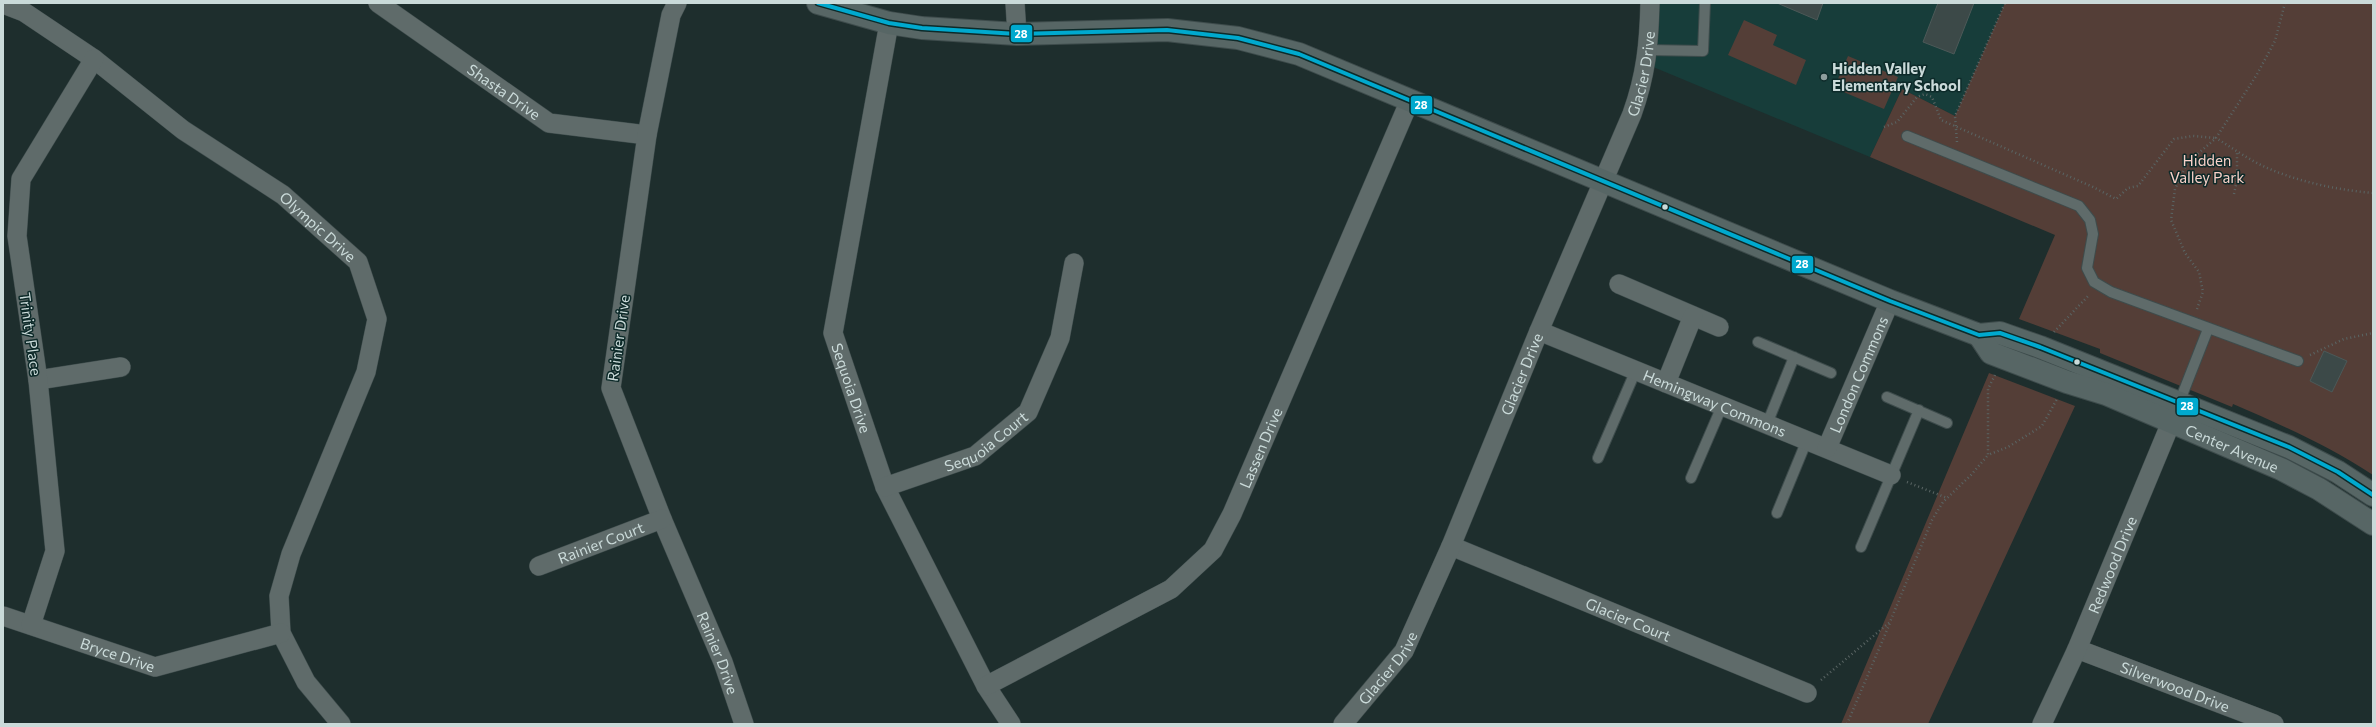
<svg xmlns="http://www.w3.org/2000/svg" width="2376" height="727" viewBox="0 0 2376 727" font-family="Commissioner,sans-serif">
  <rect width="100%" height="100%" fill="#1e2e2d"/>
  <path fill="#173d3a" d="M1650,3H2005L1955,116L1902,89L1870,157L1646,64Z"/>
  <path fill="#543e37" d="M2005,3H2373V475C2329,446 2282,425 2233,404L2232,407L2100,353V349L2019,319L2055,235L1870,157L1902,89L1955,116Z
    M1744,20L1777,35L1773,45L1806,60L1796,85L1728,55Z
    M1848,56L1898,77L1884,109L1834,88Z
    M1989,373L2075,406L1928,724H1841Z"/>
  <path fill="#3c4948" stroke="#4c5958" d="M1777,3H1823L1817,20Z
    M1938,3H1974L1954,54L1923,42Z
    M2324,351L2347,361L2332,392L2310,381Z"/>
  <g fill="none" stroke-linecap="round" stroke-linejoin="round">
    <defs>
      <path id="lane" d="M1649,50L1703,51L1705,3
        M1907,136L2079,206L2090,220L2093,234L2087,268L2094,282L2111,292L2298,361
        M1758,342L1831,373
        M1887,397L1947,423
        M2179,403L2208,329
        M1767,424L1794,357
        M1598,458L1636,370
        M1691,478L1722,406
        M1777,513L1807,440
        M1861,547L1919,410"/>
      <g id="street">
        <path id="s1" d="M378,3L549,123L647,135"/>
        <path id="s2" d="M677,3L671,15L647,135L611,388L662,519L723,662L744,724"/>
        <path d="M1015,3L1017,34"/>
        <path id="s3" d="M3,4L24,12L94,59L183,130L283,195L358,262L377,319L366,372L291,554L279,596L281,633L306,682L341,724"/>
        <path id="s4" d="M889,23L833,333L885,487L986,686L1011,724"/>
        <path d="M1619,284L1719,327"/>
        <path id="s5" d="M1539,331L1891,475"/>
        <path d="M38,380L121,367"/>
        <path d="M1666,383L1693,316"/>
        <path id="s6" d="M1827,448L1890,301"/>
        <path id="s7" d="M885,487L975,456L1028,412L1060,338L1074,263"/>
        <path id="s8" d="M1451,546L1807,693"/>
        <path id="s9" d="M539,566L662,519"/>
        <path id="s10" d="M3,616L155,667L281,633"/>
        <path d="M31,625L55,551L38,380L17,236L21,179L94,59"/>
        <path id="s11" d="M2077,649L2274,724"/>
        <path id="s12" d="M986,686L1171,589L1213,550L1232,514L1410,100"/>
        <path id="s13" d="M1343,724L1404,651L1451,546L1539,331L1632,114C1646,75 1649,44 1650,3"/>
        <path id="s14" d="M2042,724L2077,649L2177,408"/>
      </g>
      <g id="secondary">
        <path d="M818,3L889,23L922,28L1017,34L1167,30L1238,38L1299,54L1890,301L1979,335L2000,333L2040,347L2289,447L2338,472L2373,495"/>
        <path id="s15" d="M1979,335L1991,353L2067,382L2106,394L2281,469L2319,489L2373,524"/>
      </g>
    </defs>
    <use href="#lane" stroke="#3e4c4c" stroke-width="12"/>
    <use href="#street" stroke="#3e4c4c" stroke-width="20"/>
    <use href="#secondary" stroke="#3e4c4c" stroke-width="24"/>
    <path stroke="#5a6564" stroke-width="2.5" stroke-dasharray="1 3" stroke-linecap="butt" d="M2285,3L2275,41L2256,76L2216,138C2234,149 2252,162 2272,170C2304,183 2339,190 2373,193
      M1884,127L1897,122L1917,97L1925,94L1932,97L1941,120L2093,187L2116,199L2128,188L2138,186L2174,139L2193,136L2216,138
      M1957,142L1955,116L2005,3
      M2234,194L2237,180V151
      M2197,309L2203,292L2199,272L2185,253L2171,220L2175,189L2187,163L2215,139
      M2054,332L2089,295
      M2310,355L2344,339L2373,333
      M1995,375L1988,389V455L2008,447L2042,426L2057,399
      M1907,482L1947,498
      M1821,680L1890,622L1932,520L1943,502L1971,475L1988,455
      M1847,724L1890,623"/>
    <use href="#lane" stroke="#5f6b6a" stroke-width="10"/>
    <use href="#street" stroke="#5f6b6a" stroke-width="19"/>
    <use href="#secondary" stroke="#576665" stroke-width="22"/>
    <defs>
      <path id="bus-1" d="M818,3L889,23L922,28L1017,34L1167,30L1238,38L1299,54L1890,301L1979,335L2000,333L2040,347L2289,447L2338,472L2373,495"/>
    </defs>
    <use href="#bus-1" stroke="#0d2a29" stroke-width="7"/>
    <use href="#bus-1" stroke="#00a9ce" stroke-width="4"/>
  </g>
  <circle fill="#8e9e9d" stroke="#0d2a29" stroke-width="1.5" cx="1824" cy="77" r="4"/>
  <g fill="#cadad9" stroke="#0d2a29" stroke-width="1.5">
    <circle cx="1665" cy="207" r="3.5"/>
    <circle cx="2077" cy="362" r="3.5"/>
  </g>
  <g text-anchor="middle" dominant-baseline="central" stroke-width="3" stroke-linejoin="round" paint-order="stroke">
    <g font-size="15" font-weight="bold" fill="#cadad9" stroke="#0d2a29" text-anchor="start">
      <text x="1832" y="68">Hidden Valley<tspan x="1832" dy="17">Elementary School</tspan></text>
    </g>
    <g font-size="15" fill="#cadad9" stroke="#0d2a29">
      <text stroke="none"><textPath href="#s13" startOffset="720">Glacier Drive</textPath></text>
      <text stroke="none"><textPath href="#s1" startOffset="154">Shasta Drive</textPath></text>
      <text stroke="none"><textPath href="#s3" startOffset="387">Olympic Drive</textPath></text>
      <text transform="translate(31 334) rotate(82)">Trinity Place</text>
      <text transform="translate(618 338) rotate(-82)">Rainier Drive</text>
      <text stroke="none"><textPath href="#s13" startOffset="396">Glacier Drive</textPath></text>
      <text stroke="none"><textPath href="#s6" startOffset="80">London Commons</textPath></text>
      <text stroke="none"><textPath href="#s4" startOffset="373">Sequoia Drive</textPath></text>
      <text stroke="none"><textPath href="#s5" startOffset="190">Hemingway Commons</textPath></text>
      <text stroke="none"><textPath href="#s7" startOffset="112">Sequoia Court</textPath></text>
      <text stroke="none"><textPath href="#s12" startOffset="379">Lassen Drive</textPath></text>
      <text stroke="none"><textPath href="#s15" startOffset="281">Center Avenue</textPath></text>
      <text stroke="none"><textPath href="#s9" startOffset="66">Rainier Court</textPath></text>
      <text stroke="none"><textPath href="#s14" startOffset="174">Redwood Drive</textPath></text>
      <text stroke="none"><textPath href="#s8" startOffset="192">Glacier Court</textPath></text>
      <text stroke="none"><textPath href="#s10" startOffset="121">Bryce Drive</textPath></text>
      <text stroke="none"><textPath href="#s2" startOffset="677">Rainier Drive</textPath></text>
      <text stroke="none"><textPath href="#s13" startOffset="72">Glacier Drive</textPath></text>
      <text stroke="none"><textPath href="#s11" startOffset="105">Silverwood Drive</textPath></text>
    </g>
    <g font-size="15" fill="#f9d1c8" stroke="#0d2a29">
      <text x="2207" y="160">Hidden<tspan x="2207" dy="17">Valley Park</tspan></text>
    </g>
  </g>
  <g stroke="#0d2a29" stroke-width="1.5">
    <rect x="1010" y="24" width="23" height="19" rx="4" fill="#00a9ce"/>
    <rect x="1410" y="95" width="23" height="20" rx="4" fill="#00a9ce"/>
    <rect x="1791" y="255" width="23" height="19" rx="4" fill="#00a9ce"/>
    <rect x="2176" y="397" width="23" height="19" rx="4" fill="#00a9ce"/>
  </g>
  <g font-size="11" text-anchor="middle" font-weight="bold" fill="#fff">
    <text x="1021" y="38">28</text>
    <text x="1421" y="109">28</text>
    <text x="1802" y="268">28</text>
    <text x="2187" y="410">28</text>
  </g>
  <rect width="2376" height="727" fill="none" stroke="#cadad9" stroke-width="8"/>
</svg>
